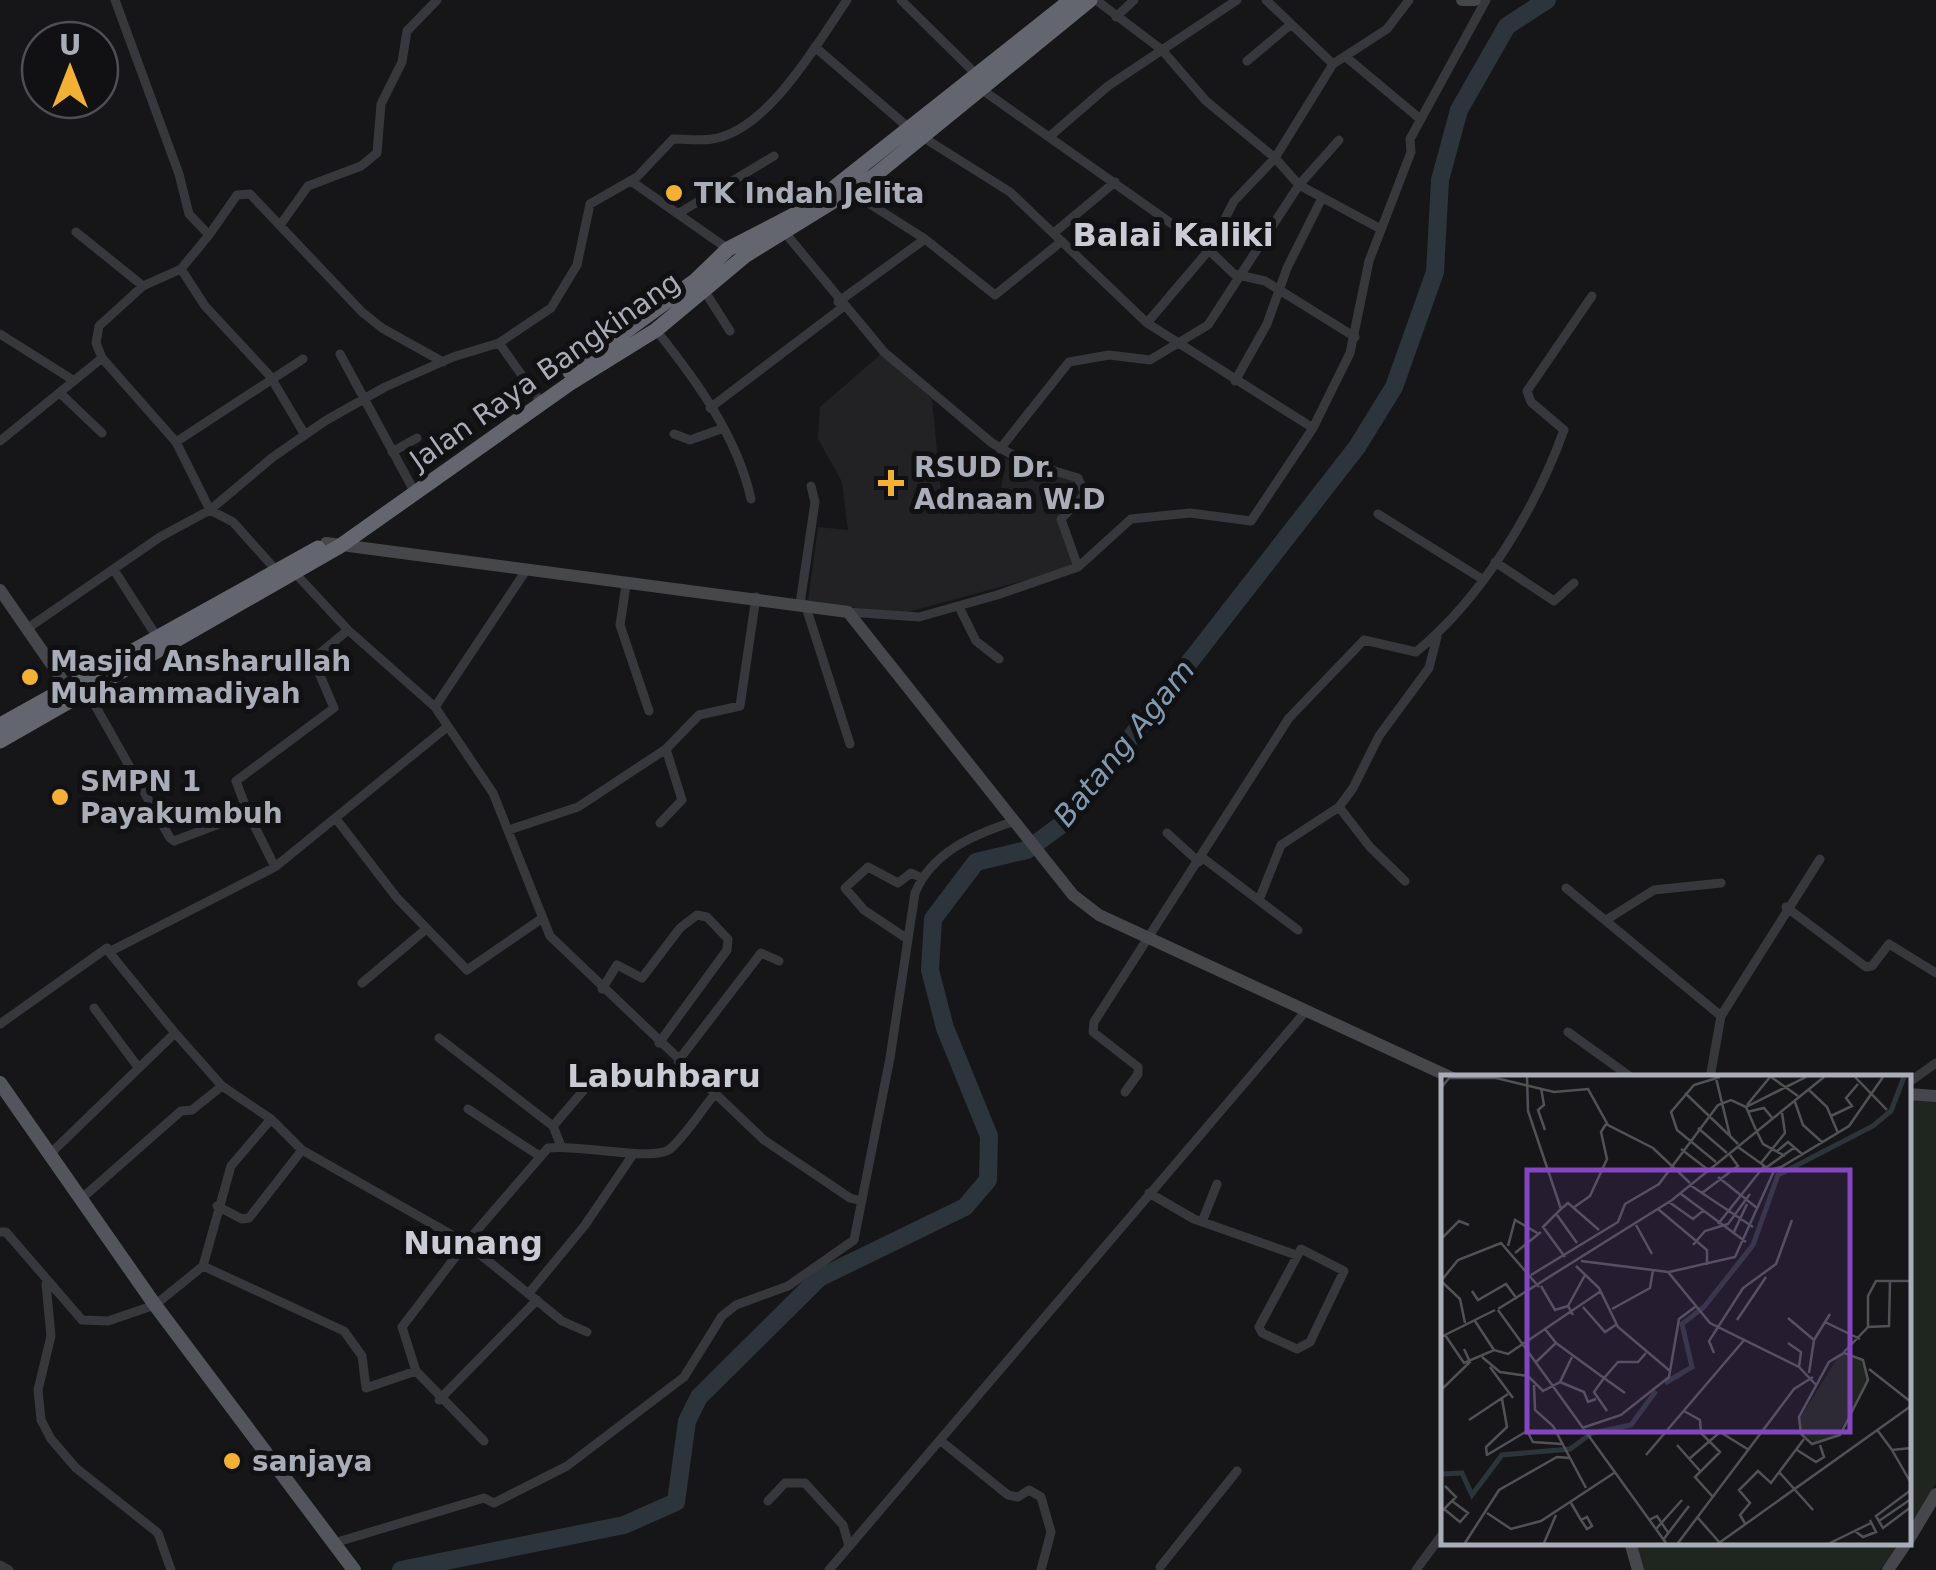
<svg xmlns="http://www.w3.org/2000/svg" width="1936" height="1570" viewBox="0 0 1936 1570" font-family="'DejaVu Sans',sans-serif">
  <rect width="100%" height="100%" fill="#161618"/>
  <path fill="#222225" d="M881,354L932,399L941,493L1001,490L1006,457L1014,464L1065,474L1079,485L1077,496L1059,511L1058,521L1074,567L900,614L808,601L818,527L848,530L842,482L818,439L820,407Z"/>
  <path fill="#1e261f" d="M1908,1098L1936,1100V1483L1909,1530Z
    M1636,1543H1900L1880,1570H1644Z"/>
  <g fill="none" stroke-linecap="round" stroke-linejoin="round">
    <path stroke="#2c353c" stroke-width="18" d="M401,1570L624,1525L676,1502L687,1421L699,1397L819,1278L965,1207L988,1180L989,1136L945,1028L930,970L933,919L976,862L1027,850L1065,822L1357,447L1394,387L1435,272L1440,180L1459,110L1507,26L1547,0"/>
    <path stroke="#37383d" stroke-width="9" d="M115,0L179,174L189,214L209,235L181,269L143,286L99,326L96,343L102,358L176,442L210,510L233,522L275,569
      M901,0L977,75
      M1096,0L1162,50L1206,101L1275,158L1299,185L1379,228
      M1266,0L1333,64
      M1116,17L1134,0
      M815,47L910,129
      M1346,57L1419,118
      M1247,61L1290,25
      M981,89L1209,250L1234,274L1265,281L1355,337
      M921,136L1010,192L1147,323L1313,428
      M1049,137L1108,86L1237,0
      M631,181L728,249
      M851,192L925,239L995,295L1062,241
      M679,213L774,156
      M281,224L308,186L361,166L377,153L381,104L402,62L407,31L437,0
      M76,232L143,286
      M1055,232L1115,182
      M786,234L884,352L992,443L1025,462L1078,478L1085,494L1061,519L1078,567
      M209,235L237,195L250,194L362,312L382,328L443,362
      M181,269L205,306L270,376L305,435
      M702,287L730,331
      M838,302L925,239
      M1147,323L1209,250L1234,201L1275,158L1333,64L1387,29L1409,0
      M656,330C696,380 737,436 751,499
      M0,334L73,380
      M499,343L538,398
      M340,354L413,489
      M1235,381L1267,324L1287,268L1321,200
      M60,393L102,433
      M710,408L843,307
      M674,434L690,440L721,429
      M0,441L102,358
      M176,442L303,359
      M1000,449L1069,362L1109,355L1150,360L1208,325L1299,185L1339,140
      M392,452L417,438
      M1378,514L1482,579
      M1495,562L1554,601L1574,583
      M114,570L157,637
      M294,572L348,630L435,707L493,793L550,936L764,1140L850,1198L862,1201
      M626,585L620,625L649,711
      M800,604L815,502L811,486
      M805,604L850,744
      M959,607L976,641L999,659
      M848,612L919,617L997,595L1078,567L1131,519L1190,513L1251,521L1313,428L1350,353L1369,261L1411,152L1410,139L1486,0
      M28,628L160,537L210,510L273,457L325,421L385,387L453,357L499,343L551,308L577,265L590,204L637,177L673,139C686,139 700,141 712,139C768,131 818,42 847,0
      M88,693L170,838L174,841L248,813L275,867
      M435,707L525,572
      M1339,807L1370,847L1405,881
      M248,813L236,781L334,708L313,659L348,630
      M337,820L397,898L467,970L541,919
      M660,823L682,800L666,749
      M509,830L578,807L666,749L699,715L740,706L756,597
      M1167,833L1199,862
      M1203,858L1298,930
      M1566,888L1721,1016
      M1259,900L1281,845L1339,807L1353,788L1379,736L1429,668L1437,637
      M1786,907L1866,967L1872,966L1889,944L1936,973
      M1606,920L1654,890L1721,883
      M906,938L864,910L845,888L868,867L898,883L911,873L922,878
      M362,983L425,930
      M602,989L617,965L642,978L680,928L697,915L707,917L728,939L727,950L659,1043
      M94,1008L138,1067
      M0,1024L107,948L109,952L275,867L447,727
      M1568,1032L1632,1078
      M175,1033L222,1086L271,1119L302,1150L466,1243L548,1148C578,1144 654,1162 670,1149C686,1135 700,1112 714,1095
      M439,1038L553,1126
      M678,1061L761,953L779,961
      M1710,1078L1721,1016L1820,859
      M1908,1083L1936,1063
      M1125,1092L1138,1074V1067L1093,1032L1094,1022L1289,718L1364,640L1416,652C1482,598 1535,510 1564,430L1531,402L1527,391L1592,296
      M468,1109L538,1155
      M561,1146L553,1126L583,1091
      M50,1154L175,1033L109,952
      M1149,1193L1194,1219L1296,1255
      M81,1199L181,1111L192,1110L222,1086
      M217,1206L242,1219L249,1218L302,1150
      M1202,1222L1217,1184
      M0,1232H6L82,1320L108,1321L155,1305L203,1266L231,1166L271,1119
      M1301,1249L1344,1271L1310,1342L1297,1349L1262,1333L1259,1327Z
      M203,1266L344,1331L362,1356L366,1388L416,1371
      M46,1284L51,1336L38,1390L41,1420L51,1439L76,1468L158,1533L171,1570
      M529,1293L585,1225L632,1156
      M439,1400L537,1300
      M484,1441L416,1371L402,1327L466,1243L562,1321L587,1332
      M941,1441L1008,1495L1018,1497L1029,1490L1041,1497L1051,1532L1041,1570
      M768,1501L785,1483H805L843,1525L849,1546
      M334,1543L484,1498L494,1503L567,1466L684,1377L722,1316L736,1305L788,1286L854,1240L890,1058L915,893C932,852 973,835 1012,822
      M0,1565L9,1570
      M1160,1567L1237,1471
      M829,1570L1306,1011
      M1416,1570L1444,1532"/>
    <path stroke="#45474d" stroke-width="12" d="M1462,0H1475
      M326,543L848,612L1073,895L1099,915L1452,1078
      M0,590L72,694
      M1908,1094L1936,1096
      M1908,1541L1936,1494
      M1630,1542L1638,1570
      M1888,1570L1907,1542"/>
    <path stroke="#53555c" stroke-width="14" d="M0,1083L155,1305L354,1570"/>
    <path stroke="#63666e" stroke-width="15" d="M570,372L696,280L728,249L811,206L1071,0
      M0,725L318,548
      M0,741L340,546L569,384L656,330L746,255L874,176L1090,0"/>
  </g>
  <g fill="#f2b134" stroke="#111113" stroke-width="4">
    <circle cx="674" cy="193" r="10"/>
    <path d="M886 468h10v10h10v10h-10v10h-10v-10h-10v-10h10z"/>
    <circle cx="30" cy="677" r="10"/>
    <circle cx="60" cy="797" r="10"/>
    <circle cx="232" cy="1461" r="10"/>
  </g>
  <g text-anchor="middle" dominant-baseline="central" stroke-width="10" stroke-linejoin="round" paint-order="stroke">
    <g font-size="28" font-weight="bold" fill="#a8adb8" stroke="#111113" text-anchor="start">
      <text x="694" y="193">TK Indah Jelita</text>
      <text x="914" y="467">RSUD Dr.<tspan x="914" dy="32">Adnaan W.D</tspan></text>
      <text x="50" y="661">Masjid Ansharullah<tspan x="50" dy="32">Muhammadiyah</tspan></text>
      <text x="80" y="781">SMPN 1<tspan x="80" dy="32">Payakumbuh</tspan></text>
      <text x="252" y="1461">sanjaya</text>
    </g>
    <g font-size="28" fill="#a8adb8" stroke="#111113">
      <text transform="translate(545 371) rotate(-35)">Jalan Raya Bangkinang</text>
    </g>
    <g font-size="30" font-style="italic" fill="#7f9bb3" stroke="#111113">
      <text transform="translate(1124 743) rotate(-51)">Batang Agam</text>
    </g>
    <g font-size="32" font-weight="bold" fill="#c9ccd4" stroke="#111113">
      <text x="1173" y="235">Balai Kaliki</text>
      <text x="664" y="1076">Labuhbaru</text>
      <text x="473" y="1243">Nunang</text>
    </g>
  </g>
  <g transform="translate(1441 1075)">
    <rect width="470" height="470" fill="#161618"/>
    <path d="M399,279L420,284L427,304L395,362L378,369L363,361L358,345Z" fill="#1e261f"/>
    <path fill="none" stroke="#2c353c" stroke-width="5" d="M224,308L251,292L241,249L263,232L312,170L337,100L432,51L450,36L463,2M0,399L21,398L31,420L61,380L129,374L151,358L190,350L215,316"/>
    <path fill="none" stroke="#505258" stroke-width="2.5" d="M86,2L87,36L120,134L102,152L124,182M330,2L357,21M414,2L446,35M275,3L289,61L297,69M0,13L8,3H55L113,17L147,14L167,50L212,73L249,108M100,13L103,30L97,35L104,55M368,15L386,32L397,58M244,18L288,60M354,27L362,50L382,68M306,30L329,2M305,32L365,2M306,37L323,33L332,44M390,41L411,31L405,23L417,9M257,53L286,78M316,57L322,69L344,81M297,72L329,95L340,92L408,51L442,2M240,74L266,94M335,77L347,67L361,79M275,87L236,55L230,37L253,10L279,2M320,88L344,58L341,38M326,92L354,72M277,102L316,133M249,110L312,152M261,118L297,91L289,80M240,119L305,167M228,127L252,144L263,135M132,133L149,121L166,84L160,57L165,49M120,134L127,128L158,155M217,134L266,175V190M116,140L136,168M277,149L324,90M195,150L211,179M292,159L306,129M0,164L18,146L28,150M252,170L264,156L287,149L309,119M67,171L74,145L98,159M74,178L100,157M140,186L227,197L269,248L358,292L376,311M135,191L158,213L177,252L229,296M228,197L294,182L333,96M90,200L177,147L184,129L218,109L277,30L290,25L305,32L315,55M0,206L19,224L24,248M0,206L17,185L60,168L98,212M100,211L114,235L127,231L132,240M31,216L37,225L65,209L76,224M127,231L144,200M142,232L164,257L176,249M57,234L231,125L383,2M171,234L209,213L212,195M57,235L225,468M347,243L373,265M296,245L325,202M34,246L53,275M384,247L419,264M426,252L448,251L449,207M4,260L23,288L53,275L67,279L160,216M0,262L54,235M115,268L163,303L177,287H197L205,278M347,268L360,277L358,292M403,277L427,252V221L435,206H470M273,278L268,266L302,213L335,189L351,145M403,278L422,285L427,305L399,360L371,369L360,359L358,342L388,287ZM41,282L59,297L87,301L102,316L119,307L131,282M94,288L115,268L104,254M49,292L72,323M428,294L470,327M368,298L373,265L389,239M119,307L143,317L147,327L155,324M93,310L94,335L112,351L145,413M0,315L29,287L23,274M166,336L153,317L163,303L184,318M243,336L259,345L260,358L279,377L254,402L272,422M28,345L67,319M141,353L180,340L228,302L238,244L254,232M437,356L451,375L470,373M236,370L259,396M356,375L375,387L383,382L379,370M451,375L470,408M46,380L86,356L92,367L121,369M205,380L304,264M46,381L45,372L66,352L61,324M248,384L279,357L308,375M339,398L372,435M470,415L435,441L442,453L470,432M130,428L140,445L146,454L151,451L146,442L140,445M3,434L19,447L27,438L11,426M1,436L15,422L4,411M46,438L70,454L100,446L173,398M257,443L279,468M208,445L216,441L228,459M438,446L470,424M305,450L299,440L309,428L298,415L317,396L330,408L363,364M215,454L241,425M414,456L422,462L435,457L429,445M222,465L248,431M24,468L58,415L116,382L129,383M103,468L115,440M237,468L353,314L372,302M278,468L470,331M389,468L430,448"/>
    <path fill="#8446be" fill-opacity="0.15" stroke="#8446be" stroke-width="5" d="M86,95H409V357H86Z"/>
    <rect width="470" height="470" fill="none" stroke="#a8adb8" stroke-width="5"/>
  </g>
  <g transform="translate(70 70)"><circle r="48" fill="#111113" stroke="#4d4f55" stroke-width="2.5"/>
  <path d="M0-8L18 38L0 25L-18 38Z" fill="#f2b134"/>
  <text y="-15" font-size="28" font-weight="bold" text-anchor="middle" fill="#a8adb8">U</text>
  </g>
</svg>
